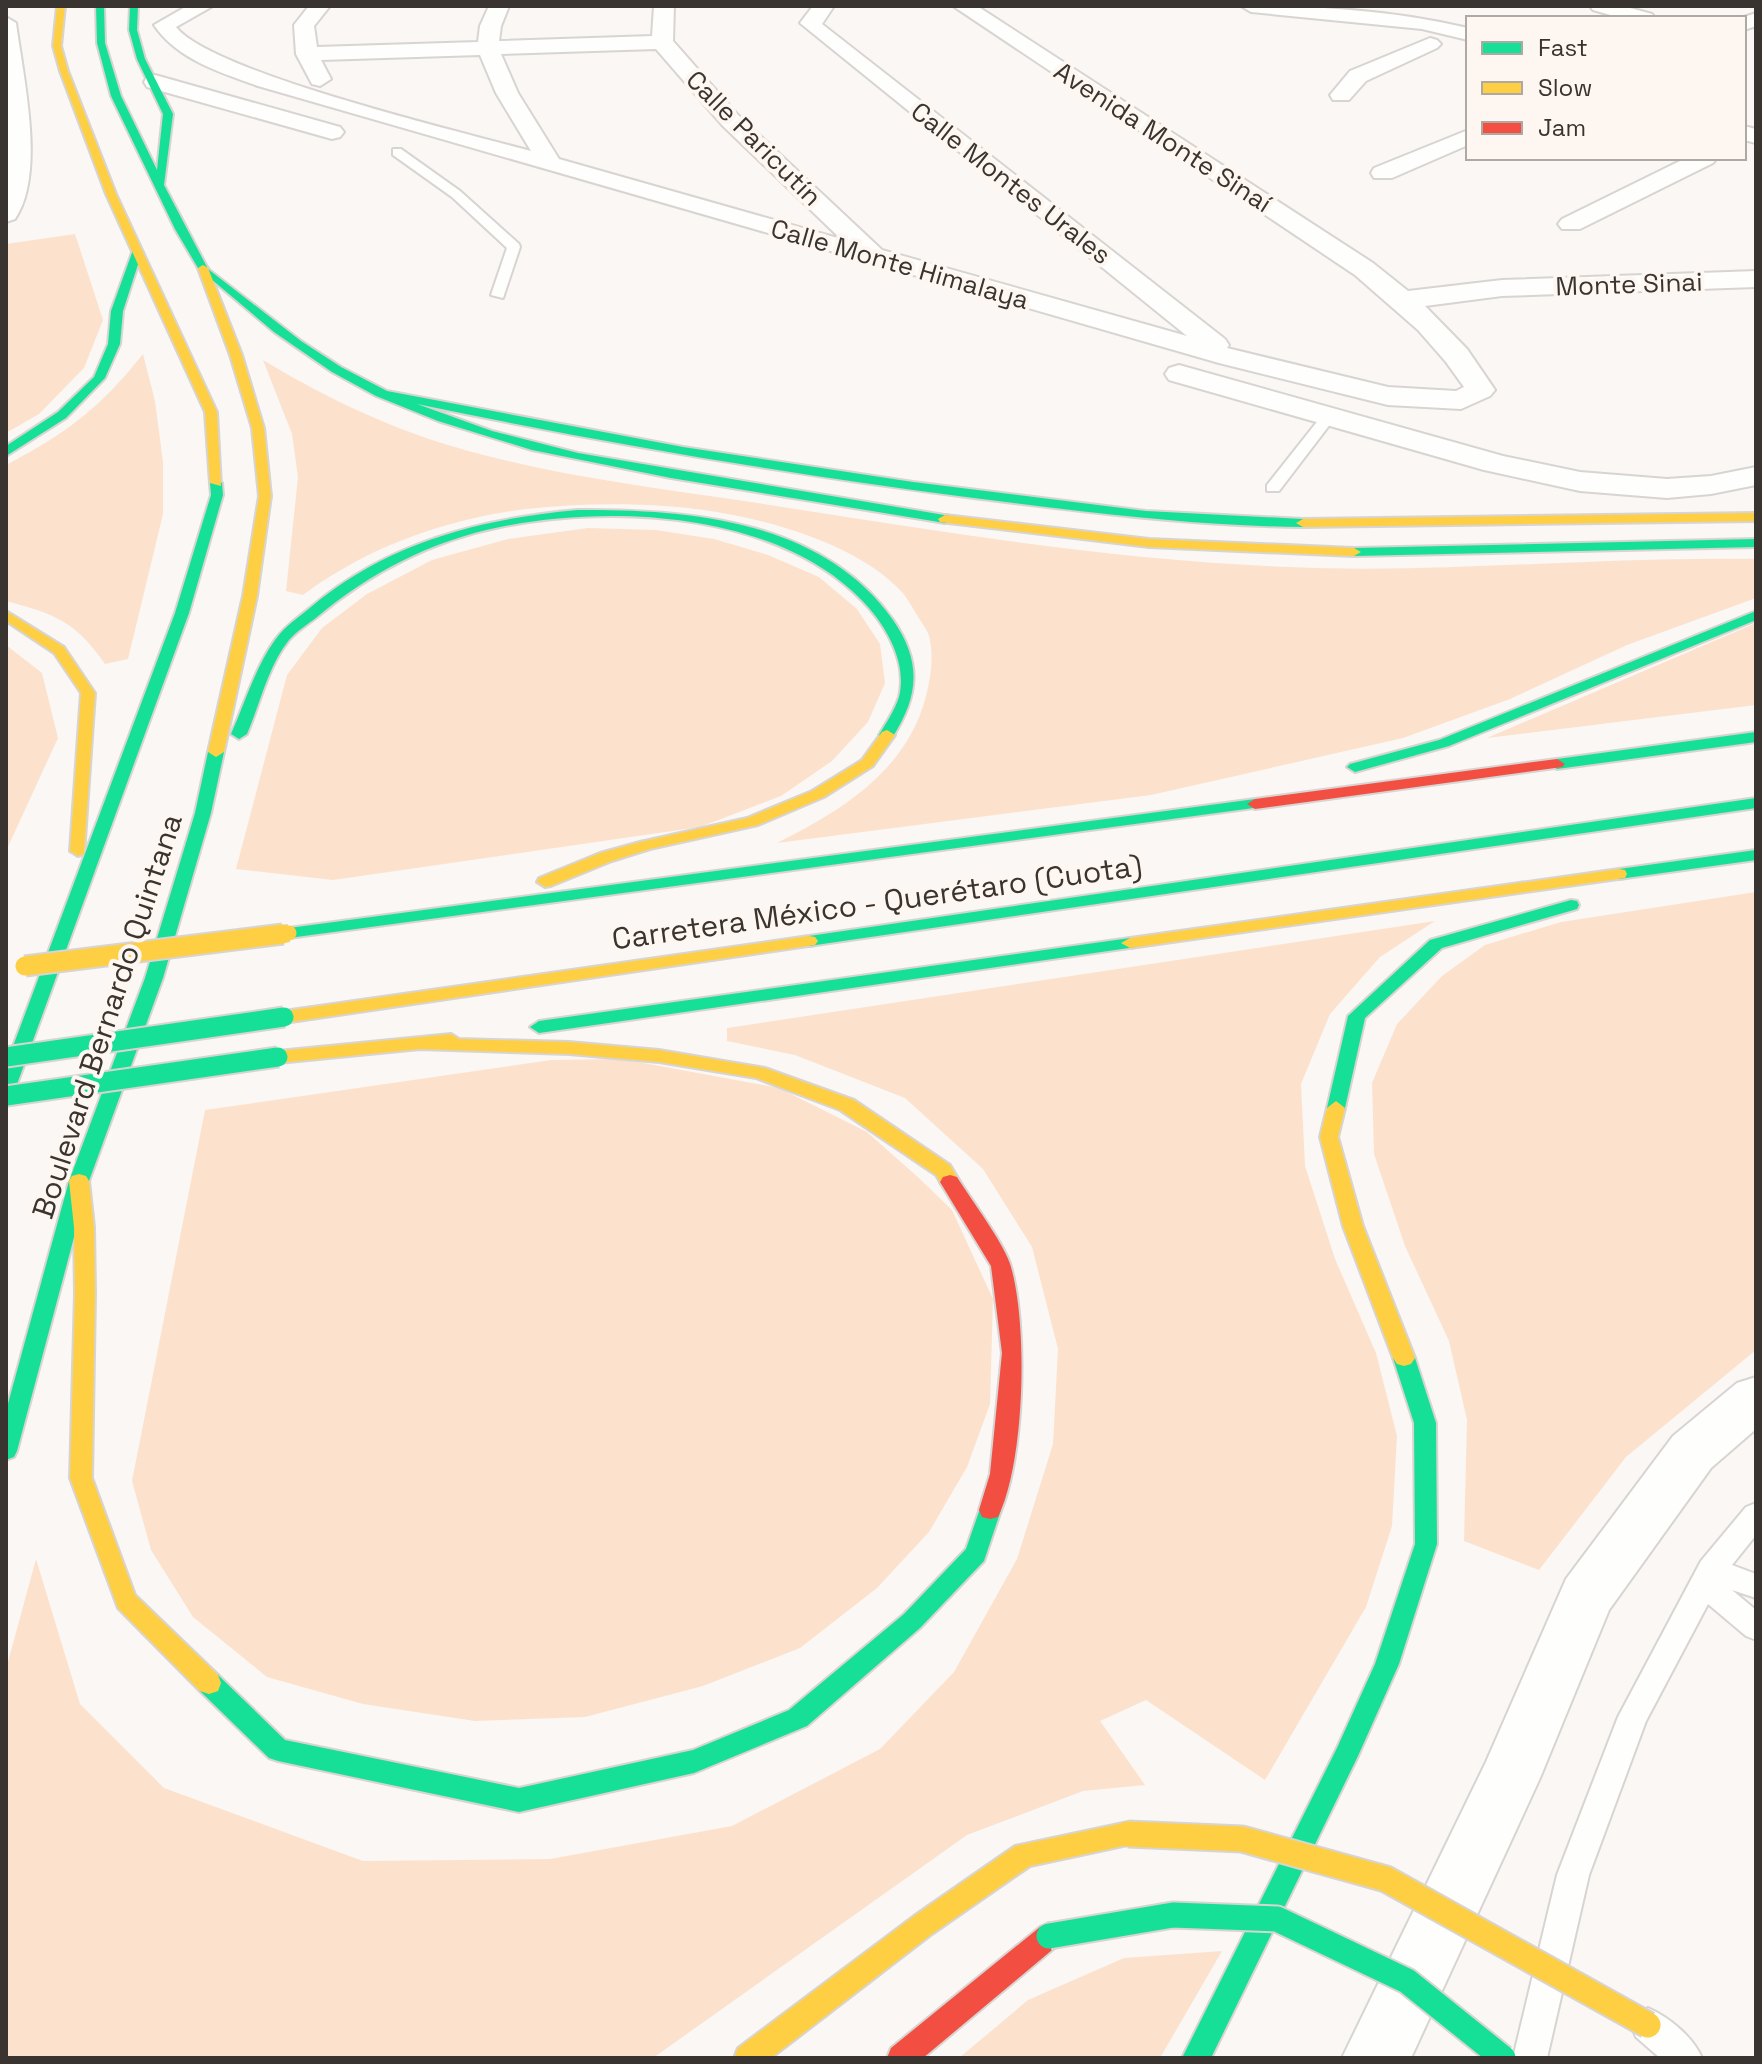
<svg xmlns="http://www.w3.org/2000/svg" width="1762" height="2064" viewBox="0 0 1762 2064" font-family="'Space Grotesk',sans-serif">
  <rect width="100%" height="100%" fill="#fbf7f4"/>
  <path fill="#fce2cd" d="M75,234L103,320L84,368L39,414L6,433V244Z
    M143,354L155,401L163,462V514L128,659L105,664C75,621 55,614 6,601V465C67,433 100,408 143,354Z
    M263,360C326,398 393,430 465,450C558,476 655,488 751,502C930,530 1108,560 1289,567C1445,574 1601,556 1756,559V598L1627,645L1510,699L1403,738L1151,795L777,843C841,811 907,771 926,696C931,676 934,656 929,636C927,629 921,622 917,615C912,607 907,597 900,590C848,536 739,511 665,506C619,503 572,504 526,509C446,519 367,547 303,595L286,591L298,477L292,434Z
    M588,528L656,530L714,539L768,555L819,577L857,609L880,644L885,683L868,722L832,761L781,796L700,827L333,880L236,869L287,675L322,628L367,594L432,560L508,539Z
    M1756,623V705L1487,738Z
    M6,645L42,673L58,738L6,851Z
    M1756,892V1350L1626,1457L1539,1570L1464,1541L1467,1420L1449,1341L1405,1246L1374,1154L1372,1083L1397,1024L1442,976L1485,945L1561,922Z
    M1435,921L1380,957L1330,1014L1301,1084L1305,1166L1335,1259L1376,1353L1397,1436L1392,1526L1366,1607L1265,1780L1146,1700L1100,1721L1145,1785L1083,1791L967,1835L653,2058H6V1669L36,1559L80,1704L164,1788L363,1861L550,1859L732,1826L880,1749L954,1672L1017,1559L1053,1444L1058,1349L1032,1247L983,1169L905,1098L795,1055L727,1041V1028Z
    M622,1059L779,1088L867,1132L920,1179L952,1210L993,1299L990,1404L967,1467L929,1532L877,1588L800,1648L703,1686L585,1717L475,1721L363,1704L267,1677L193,1617L151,1550L132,1481L205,1110L551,1060Z
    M1222,1951L1160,2058H959L1028,2000L1124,1958Z"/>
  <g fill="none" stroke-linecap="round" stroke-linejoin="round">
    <defs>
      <path id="lane" d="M393,149H401L460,191L519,244L520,247L503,298L491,295L507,248L452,197L393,155Z
        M1329,412L1336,416L1334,419L1279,491H1267V485L1324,413Z
        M1756,1503V1535L1732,1565L1756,1574V1598L1732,1590L1756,1610V1640L1746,1636L1708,1604L1646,1721L1589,1875L1547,2058H1513L1557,1875L1618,1717L1701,1561L1746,1507Z
        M1648,2008C1669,2017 1693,2037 1702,2058H1660L1636,2037L1631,2025L1636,2013Z"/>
      <path id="street" d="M187,6H213L176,27C210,72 465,133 531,151L496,93L480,55L321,60L331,79L320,86L312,84L296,54L294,25L309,6H330L314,26L317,47L478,42L480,26L489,6H509L501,26L499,41L652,36L654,6H674L673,41L738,115L882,250L1187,336L800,23L813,6H834L822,24L1225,339L1229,345L1227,348L1388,387L1456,391L1464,387L1446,362L1418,330L1355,275L953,6H977L1373,263L1408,291L1502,280L1756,271V287L1502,296L1425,306L1467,349L1495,390L1490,396L1461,409L1388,405L1219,363L258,86C220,72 178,60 154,25ZM656,49L722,125L841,239L559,159L518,93L501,54Z
        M1241,6C1318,6 1393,10 1468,28V40L1422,29L1251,12Z
        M1590,6H1623L1652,14L1655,18H1621L1593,10Z
        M1756,13V26L1744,30V18H1741Z
        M6,17L16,23C23,76 46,174 15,219L6,222Z
        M1430,38L1437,40L1441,44L1437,48L1366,81L1349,100H1333L1330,95L1350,71Z
        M155,75L340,127L344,132L340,137L332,139L147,87L144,82L147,77Z
        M1744,126L1756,129V143L1744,140Z
        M1468,130V145L1392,178H1374L1371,173L1374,168Z
        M1686,158H1717L1713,163L1580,229H1562L1558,224L1562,219Z
        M1179,365L1503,456L1580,472L1667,479L1711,476L1756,467V485L1711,494L1667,498L1580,491L1484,470L1169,380L1165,374L1169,368Z
        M1756,1377V1429L1711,1468L1609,1610L1540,1778L1411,2058H1342L1486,1762L1566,1579L1673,1436L1737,1383Z"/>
      <path id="fast" d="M96,6H104L105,43L121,96L157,170L163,114L137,59L129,30L130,6H138L137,30L145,59L173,114L164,185L208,269L301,341L341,367L387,391L683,447L913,482L1146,511L1303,519L1310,523L1303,527C1190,526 1078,511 966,497C782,473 599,442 417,404L492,431L578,453L950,516L952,519L945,523L671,478L532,450L438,421L376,396L332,372L274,332L198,268L175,229L111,96L97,43Z
        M133,250L142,252L123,311L120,344L105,378L66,418L6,456V446L58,412L94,377L108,344L111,311Z
        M216,479L222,483L223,495L189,613L16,1087L14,1092L6,1093V1065L175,613L211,495L210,483Z
        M577,510C688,509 823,520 893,620C922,662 919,696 892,738H882L879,735C886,723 895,710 899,697C907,665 889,631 869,608C786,513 617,503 500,527C431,541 371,572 317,617C308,624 297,631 289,640C268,666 260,704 247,734L239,739L231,734C245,703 255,668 275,640C285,626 299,617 311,607C387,543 479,519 577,510Z
        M1756,539V547L1354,556L1347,552L1354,548Z
        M1756,611V620L1449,746L1355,772L1347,767L1350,764L1439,740Z
        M1756,732V742L1557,769L1549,764L1557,759Z
        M216,747L224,752L211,813L163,978L89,1181L17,1451L14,1457L6,1460V1411L69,1181L145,978L195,813L208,752Z
        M1756,798V808L809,946L800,941L809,936Z
        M1255,799L1263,804L1261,807L289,938L280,933L289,928Z
        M1756,850V860L1619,879L1611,874L1619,869Z
        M1571,900L1577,901L1579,905L1577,909L1442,948L1365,1018L1345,1108L1343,1113H1329L1327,1108L1348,1016L1430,940Z
        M1130,938L1139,943L1136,947L539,1033L530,1027L539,1021Z
        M1404,1350L1411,1352L1415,1358L1436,1423L1437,1544L1399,1664L1358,1756L1211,2058H1182L1337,1748L1375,1664L1415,1544L1414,1423L1393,1358L1397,1352Z
        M990,1501L998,1503L1001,1510L984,1561L920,1628L807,1726L694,1773L519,1812L278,1761L269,1758L200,1691L197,1683L200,1675L209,1672L218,1675L285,1740L519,1788L693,1750L789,1710L904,1614L966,1549L982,1503Z"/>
      <path id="slow" d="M57,6H65L61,46L68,71L116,194L217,412L221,486L210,483L205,412L106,194L60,71L53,46Z
        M203,265L208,268L242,355L264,428L271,496L257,596L224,752L216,757L208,752L243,596L259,496L252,428L230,355L198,268Z
        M1756,513V521L1303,527L1296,523L1303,519Z
        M945,515L1149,539L1354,548L1361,552L1354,556L1149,547L940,522L938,519Z
        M6,611L64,647L95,693L84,854L78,856L70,851L81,693L54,653L6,621Z
        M887,730L895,735L873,766L824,797L758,825L650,849L612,861L551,886L545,887L537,882L539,878L600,853L640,842L747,818L812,791L862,760L882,732Z
        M1619,869L1625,870L1627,874L1625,878L1130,948L1121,943L1130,938Z
        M809,936L815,937L818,941L815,945L284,1023L275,1017L284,1011Z
        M451,1034L459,1039L569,1042L659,1050L765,1068L854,1100L950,1165L960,1182L957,1187H943L936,1175L840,1110L756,1078L659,1062L569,1054L420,1049L278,1063L269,1057L278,1051Z
        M1336,1101L1345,1108L1338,1137L1363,1226L1415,1358L1411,1364L1404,1366L1397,1364L1393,1358L1343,1226L1320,1137L1327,1108Z
        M79,1174L86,1176L89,1181L94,1227L95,1293L92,1478L135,1595L218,1675L221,1683L218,1691L209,1694L200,1691L118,1608L70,1478L75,1293L74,1227L69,1181L72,1176Z
        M1128,1822L1137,1825L1141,1834L1137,1843L1030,1866L932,1934L771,2058H734L738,2048L914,1916L1015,1846Z"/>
      <path id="jam" d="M1557,759L1565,764L1562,767L1255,809L1247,804L1255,799Z
        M950,1175L957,1177C970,1198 1006,1246 1011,1267C1028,1326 1025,1462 998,1517L990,1519L982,1517L979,1510L990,1474L1002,1353L991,1266L940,1182L943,1177Z
        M1049,1923L1058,1927L1062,1936L1058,1945L923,2058H887L891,2048L1040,1927Z"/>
    </defs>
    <use href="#lane" stroke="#d8d4d1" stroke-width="4"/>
    <use href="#street" stroke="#d8d4d1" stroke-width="4"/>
    <use href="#fast" stroke="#d8d4d1" stroke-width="4"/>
    <use href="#slow" stroke="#d8d4d1" stroke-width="4"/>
    <use href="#jam" stroke="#d8d4d1" stroke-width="4"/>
    <use href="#lane" fill="#fefefd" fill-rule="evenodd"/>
    <use href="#street" fill="#fefefd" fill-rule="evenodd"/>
    <use href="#fast" fill="#16e098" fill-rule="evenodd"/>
    <use href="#slow" fill="#ffcf43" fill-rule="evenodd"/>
    <use href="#jam" fill="#f24e42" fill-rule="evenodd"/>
    <defs>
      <path id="fast-bridge-far1" d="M6,1057L284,1017
        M6,1096L278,1057"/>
      <path id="fast-bridge" d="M1049,1936L1173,1915L1277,1919L1407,1981L1503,2058"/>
      <path id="slow-bridge-far2" d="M267,936L289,933"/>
      <path id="slow-bridge-far1" d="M25,966L283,934"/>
      <path id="slow-bridge" d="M1128,1834L1242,1839L1386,1879L1648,2025"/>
    </defs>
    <use href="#fast-bridge-far1" stroke="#d8d4d1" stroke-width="23" stroke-linecap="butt"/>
    <use href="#fast-bridge" stroke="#d8d4d1" stroke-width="29" stroke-linecap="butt"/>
    <use href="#slow-bridge-far2" stroke="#d8d4d1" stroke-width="18" stroke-linecap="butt"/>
    <use href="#slow-bridge-far1" stroke="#d8d4d1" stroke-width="23" stroke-linecap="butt"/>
    <use href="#slow-bridge" stroke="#d8d4d1" stroke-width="29" stroke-linecap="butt"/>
    <use href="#fast-bridge-far1" stroke="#16e098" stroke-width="19"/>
    <use href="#fast-bridge" stroke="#16e098" stroke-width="25"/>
    <use href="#slow-bridge-far2" stroke="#ffcf43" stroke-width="15"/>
    <use href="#slow-bridge-far1" stroke="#ffcf43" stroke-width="19"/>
    <use href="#slow-bridge" stroke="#ffcf43" stroke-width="25"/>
  </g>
  <g text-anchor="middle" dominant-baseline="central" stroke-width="8" stroke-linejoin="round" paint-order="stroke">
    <g font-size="26" fill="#393430" stroke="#fef7f1">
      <text transform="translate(1163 137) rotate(33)">Avenida Monte Sinaí</text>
      <text transform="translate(754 138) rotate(45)">Calle Paricutín</text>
      <text transform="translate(1011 183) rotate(38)">Calle Montes Urales</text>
      <text transform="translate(900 264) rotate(16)">Calle Monte Himalaya</text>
      <text transform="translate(1629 284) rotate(-2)">Monte Sinai</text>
    </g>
    <g font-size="30" fill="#393430" stroke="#fef7f1">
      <text transform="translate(877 902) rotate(-8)">Carretera México - Querétaro (Cuota)</text>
      <text transform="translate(107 1016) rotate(-72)">Boulevard Bernardo Quintana</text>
    </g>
  </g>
  <rect width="1762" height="2064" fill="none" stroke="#393430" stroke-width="16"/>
  <rect x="1466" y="16" width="280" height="144" fill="#fef7f1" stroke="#afa9a4" stroke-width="2"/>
  <rect x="1482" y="42" width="40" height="12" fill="#16e098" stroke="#afa9a4" stroke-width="2"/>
  <text x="1538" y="56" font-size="24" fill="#393430">Fast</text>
  <rect x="1482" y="82" width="40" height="12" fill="#ffcf43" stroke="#afa9a4" stroke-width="2"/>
  <text x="1538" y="96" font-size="24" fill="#393430">Slow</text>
  <rect x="1482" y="122" width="40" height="12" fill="#f24e42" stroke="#afa9a4" stroke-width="2"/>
  <text x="1538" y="136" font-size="24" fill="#393430">Jam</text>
</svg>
